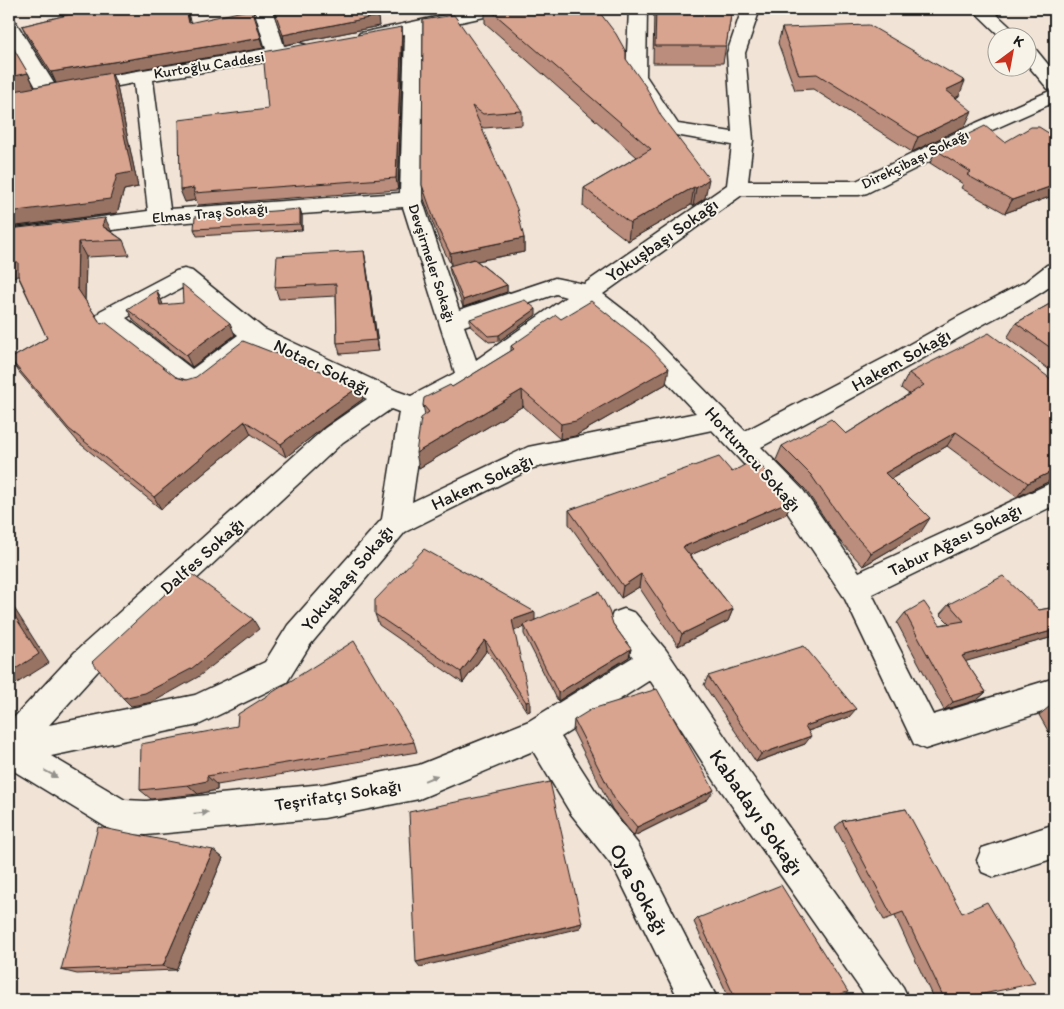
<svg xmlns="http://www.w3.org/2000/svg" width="1064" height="1009" viewBox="0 0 1064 1009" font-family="Itim,sans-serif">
  <rect width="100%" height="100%" fill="#f1e3d6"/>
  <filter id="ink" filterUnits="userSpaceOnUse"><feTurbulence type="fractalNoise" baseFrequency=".02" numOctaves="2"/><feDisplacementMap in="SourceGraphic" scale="10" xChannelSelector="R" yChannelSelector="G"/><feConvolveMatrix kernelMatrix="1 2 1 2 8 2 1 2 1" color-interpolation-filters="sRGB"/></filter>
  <g filter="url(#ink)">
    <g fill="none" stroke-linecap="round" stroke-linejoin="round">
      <defs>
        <path id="minor" d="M254,9H272L284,46L299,43L306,45L308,49L306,53L277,60L153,80L170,209L400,193L405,34L366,42L360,41L357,37L360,33L366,32L473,9H506L503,13L423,30L422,199L459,310L555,278L584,284L727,185L732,145L664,133L626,76L629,9H647L646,76L678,124L732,132L727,53L742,9H760L745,53L753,140L748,181H856L976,123L1052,90L1048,89L1026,63V45L1033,46L1055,73V102L990,131L867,193L859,195H742L603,294L634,318L745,431L892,354L958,317L1025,282L1047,265L1055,263V283C1030,302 1001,314 973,330C903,370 832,409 761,447L803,490L859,572L1055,481V505L872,594L933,715L1055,678V708L925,749L914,744L844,597L783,506L712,430L533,468L405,532L310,645L287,682L198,725L51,756L125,800L146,801L324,784L419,765L529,721L633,657L613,633L609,623L613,613L624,609L635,613L666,650L740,759L903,987L909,1000H868L716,783L650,680L561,737L595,790L638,844L718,1000H679L614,868L571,814L533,751L419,799L324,818L146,835L121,834L109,829L9,768V723L75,652L325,428L367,399L257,346L201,389L192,392L183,389L100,323L96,317L100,311L176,271L184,269L192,271L264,329L397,391L411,396L455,373L403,207L160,224L9,243V229L148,211L134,83L9,107V95L37,89L9,40V20L15,21L55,85L266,49ZM182,288L238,335L192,369L126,318ZM556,294L566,297L476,360L464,326ZM587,306L618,330L696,413L528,447L412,502L425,412L478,384ZM391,409L399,412L382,519L288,625L265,662L195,695L49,725L97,672L343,442Z
          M972,9H991L1022,38H1002Z
          M1055,824V858L994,877L982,872L977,860L982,848Z"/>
      </defs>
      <use href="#minor" stroke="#1c1c1c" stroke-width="3"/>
      <use href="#minor" fill="#f7f3e8" fill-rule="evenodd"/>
    </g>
    <path fill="#bb8d7b" stroke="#1c1c1c" d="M91,9H187L190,23L264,48L112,74L117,87L138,187L124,190L117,213L9,227L28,73L35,87L56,83L27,36L22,26Z
      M272,9H373L379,26L285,45Z
      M485,9H597L705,198L693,206L691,205L628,241L583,206L584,188L637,157L485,23Z
      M654,9H732L723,63H653Z
      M423,20L522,111V125L484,128L480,126L524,238V252L477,261L507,285V292L463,307L450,272L449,266L451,265L439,240L424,199L422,185Z
      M782,28L959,96L956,98L965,126L912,152L813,89L795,90L778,43Z
      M403,39L398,190L198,205L196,200L185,202L268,109Z
      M1055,137V195L1005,213L961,188L963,184L930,163L936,150Z
      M300,209L302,216V230L197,236L194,229Z
      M9,229L112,232L123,240L129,255L86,257L85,300L101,324L176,377L186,380L360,386L363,399L324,427L286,457L251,434L161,509L78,442L19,372L10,359L47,338L18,276L9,277Z
      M364,251L366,263L379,351L340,354L337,343L336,296L279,299L275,287Z
      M1055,301V374L1007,338L1016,323Z
      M162,302L163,305L235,335L192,367L134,321L127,309Z
      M536,315L499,341L489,342L470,326V319Z
      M561,319L666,384L575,436L560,439L523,406L419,468L425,415L423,405L511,351V346Z
      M909,373L1055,382V481L1054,479L1017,497L947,446L891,479L921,532L863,566L840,541L805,489L776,460L782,446L846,434L909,394L901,388Z
      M732,472L792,500L786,514L690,555L733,609L728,621L678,646L639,587L621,598L569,524V510Z
      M949,604L1039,610L1055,607V635L1053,637L965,661L986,692L977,700L944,710L897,623L905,613L940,625L949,623L940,614Z
      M375,614L535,620L613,624L631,649L629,657L558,701L524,634V627L514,631L530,711L527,712L487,650L463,683L379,625Z
      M708,676L849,717L808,731L805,744L756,762L704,685Z
      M1055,705V743L1039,715L1049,707Z
      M574,720L708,799L634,836L612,809L573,731Z
      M237,726L414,742L417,752L217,785V790L198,794L151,799L140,790Z
      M906,809L955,1000H934L895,916L884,920L835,827L842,821Z
      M213,850L223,858L176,970L77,974L61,970Z
      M698,918L820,1000H730L694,922Z"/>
    <path fill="#987364" stroke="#1c1c1c" d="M186,9H187L193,34L189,23Z
      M378,16L379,26L285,45L283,35Z
      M402,27L403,39L398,190L396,178Z
      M261,38L264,48L112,74L117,87L138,187L124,190L117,213L9,227V212L56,83L51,72Z
      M28,73L35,88L9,94V77Z
      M965,81L959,96L940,105L946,90Z
      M972,111L965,126L912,152L918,137Z
      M709,179L705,198L693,206L696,188Z
      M1055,185V195L1005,213L1012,200Z
      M694,187L691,205L628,241L630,223Z
      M194,188V193L196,200L185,202L180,190Z
      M300,209L302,216V230L300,224Z
      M105,218L112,232L102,226Z
      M524,238V252L451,266L450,253Z
      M78,242L86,257L85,302L77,288Z
      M364,251L366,263L379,351L376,340Z
      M507,285V292L463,307V300Z
      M157,290L162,302L166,318L160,305Z
      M536,309V315L499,341V335Z
      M230,323L235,335L192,367L186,355Z
      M669,368L666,384L575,436L560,439L561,424Z
      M360,386L363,399L324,427L286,457L281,444L320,414Z
      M522,390L523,406L419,468L416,453Z
      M245,421L251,434L161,509L154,497Z
      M956,432L947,446L877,487L885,473Z
      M1055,470V478L1054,479L1017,497L1028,483Z
      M792,500L786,514L679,560L683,547Z
      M930,518L921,532L863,566L871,553Z
      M641,574L639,587L621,598L623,586Z
      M9,600L49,663L9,688Z
      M733,609L728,621L678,646L682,634Z
      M535,612V623L524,625V627L512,631V620Z
      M253,619L259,629L198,677L153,702L131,706L123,698Z
      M1055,630V635L1053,637L953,665L962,656Z
      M485,640L487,650L463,683L461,672Z
      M631,649L629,657L558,701V693Z
      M986,692L977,700L944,710L953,702Z
      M530,701V711L527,712L526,702Z
      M856,709L849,717L799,734L805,726Z
      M811,736L805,744L756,762L761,754Z
      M207,776L217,785V790L198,794L188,785Z
      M714,790L708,799L634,836L637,827Z
      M213,850L223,858L176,970L163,966Z
      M582,923L580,928L420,967L416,962Z"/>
    <path fill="#d9a48f" stroke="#1c1c1c" d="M91,9H186L189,23L252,9L261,38L51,72L22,26Z
      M274,9H373L378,16L283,35Z
      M489,9H597L616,34L626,52V59L646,87L661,116L709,179L696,188L694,187L630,223L584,188L651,149Z
      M656,9H732L726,46H655Z
      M454,15L522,111L483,114L472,106L517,209L524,238L450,253L437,227L422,185L423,20Z
      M869,25L965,81L946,90L972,111L918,137L817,74L799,75L782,28Z
      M402,27L396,178L194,193V188L180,190L179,120L268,109L263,52Z
      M9,41L28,73L9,77Z
      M111,73L132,172L117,175L110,199L9,212V92Z
      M985,126L1005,142L1031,127H1039L1055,137V185L1012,200L967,175L971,172L936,150Z
      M300,209V224L194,229L195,217Z
      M105,218L102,226L123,240L78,242L77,288L101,324L105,322L176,377L186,380L196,377L243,341L360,386L320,414L281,444L245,421L154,497L69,429L10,359L47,338L18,275V262H9V229Z
      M364,251L376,340L337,343L336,284L275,287L277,256Z
      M474,259L507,285L463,300L449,266Z
      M182,284L230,323L186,355L127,309L157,290L160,305L183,303Z
      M525,300L536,309L499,335L488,336L470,319Z
      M591,301L649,347L669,368L576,421L561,424L522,390L416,453L421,418L429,412L423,405L424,398L450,385L452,387L514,349L511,346L556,315L561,319Z
      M1055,301V351L1016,323Z
      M989,333L1055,382V470L1028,483L956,432L885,473L930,518L871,553L848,528L811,475L782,446L831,419L846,434L924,385L909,373Z
      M719,457L732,472L755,459L792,500L683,547L733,609L682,634L641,574L623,586L569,510Z
      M424,549L535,612L512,620L530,701L526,702L485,640L461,672L375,614V600Z
      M189,572L253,619L191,669L145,693L123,698L92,662Z
      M1003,576L1039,610L1055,607V630L962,656L986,692L953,702L905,613L924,602L940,625L964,621L949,604Z
      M599,592L609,611L613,624L631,649L558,693L524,625Z
      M9,607L39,654L9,673Z
      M354,641L414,742L207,776V781L188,785L140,790L141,744L237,726L238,714Z
      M804,646L856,709L805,726L811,736L761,754L708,676Z
      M657,689L714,790L637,827L615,800L574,720L592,709Z
      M1055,705V717L1049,707Z
      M550,782L582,923L416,962L409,812Z
      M906,809L962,913L987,902L1035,983L955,1000H945L903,912L892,916L842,821Z
      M98,827L213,850L163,966L61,970Z
      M781,885L848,992L820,1000H736L698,918Z"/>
    <defs><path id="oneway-solid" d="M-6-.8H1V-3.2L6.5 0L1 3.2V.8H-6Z" transform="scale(1.25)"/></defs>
    <g fill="#94928c">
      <use href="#oneway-solid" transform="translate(51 774) rotate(29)"/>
      <use href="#oneway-solid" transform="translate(431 778) rotate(-22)"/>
      <use href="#oneway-solid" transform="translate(201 813) rotate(-5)"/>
    </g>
  </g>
  <g text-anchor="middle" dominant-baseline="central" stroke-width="4" stroke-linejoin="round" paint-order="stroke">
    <g font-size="15" fill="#1c1c1c" stroke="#f7f3e8">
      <text transform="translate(209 65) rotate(-9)">Kurtoğlu Caddesi</text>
      <text transform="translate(915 159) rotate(-26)">Direkçibaşı Sokağı</text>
      <text transform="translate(210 213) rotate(-5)">Elmas Traş Sokağı</text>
      <text transform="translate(432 263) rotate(72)">Devşirmeler Sokağı</text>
    </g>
    <g font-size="18" fill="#1c1c1c" stroke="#f7f3e8">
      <text transform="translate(662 240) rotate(-35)">Yokuşbaşı Sokağı</text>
      <text transform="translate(901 360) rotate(-29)">Hakem Sokağı</text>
      <text transform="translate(322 367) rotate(26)">Notacı Sokağı</text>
      <text transform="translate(753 459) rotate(48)">Hortumcu Sokağı</text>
      <text transform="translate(482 482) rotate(-25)">Hakem Sokağı</text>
      <text transform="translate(955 540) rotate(-26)">Tabur Ağası Sokağı</text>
      <text transform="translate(202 556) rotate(-42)">Dalfes Sokağı</text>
      <text transform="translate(347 578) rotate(-50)">Yokuşbaşı Sokağı</text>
      <text transform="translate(338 795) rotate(-9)">Teşrifatçı Sokağı</text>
    </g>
    <g font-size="21" fill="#1c1c1c" stroke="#f7f3e8">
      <text transform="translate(757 812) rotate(55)">Kabadayı Sokağı</text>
      <text transform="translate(640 889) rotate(61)">Oya Sokağı</text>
    </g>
  </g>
  <rect width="1064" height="1009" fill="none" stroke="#f7f3e8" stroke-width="30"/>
  <rect x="15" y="15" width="1034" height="979" fill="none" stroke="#1c1c1c" stroke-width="2" filter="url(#ink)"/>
  <g transform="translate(1012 52) rotate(32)"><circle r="24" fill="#f7f3e8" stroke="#9f9d96"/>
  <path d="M0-4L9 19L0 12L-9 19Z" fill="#c8321e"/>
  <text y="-8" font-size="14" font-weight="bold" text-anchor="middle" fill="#1c1c1c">K</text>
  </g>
</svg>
